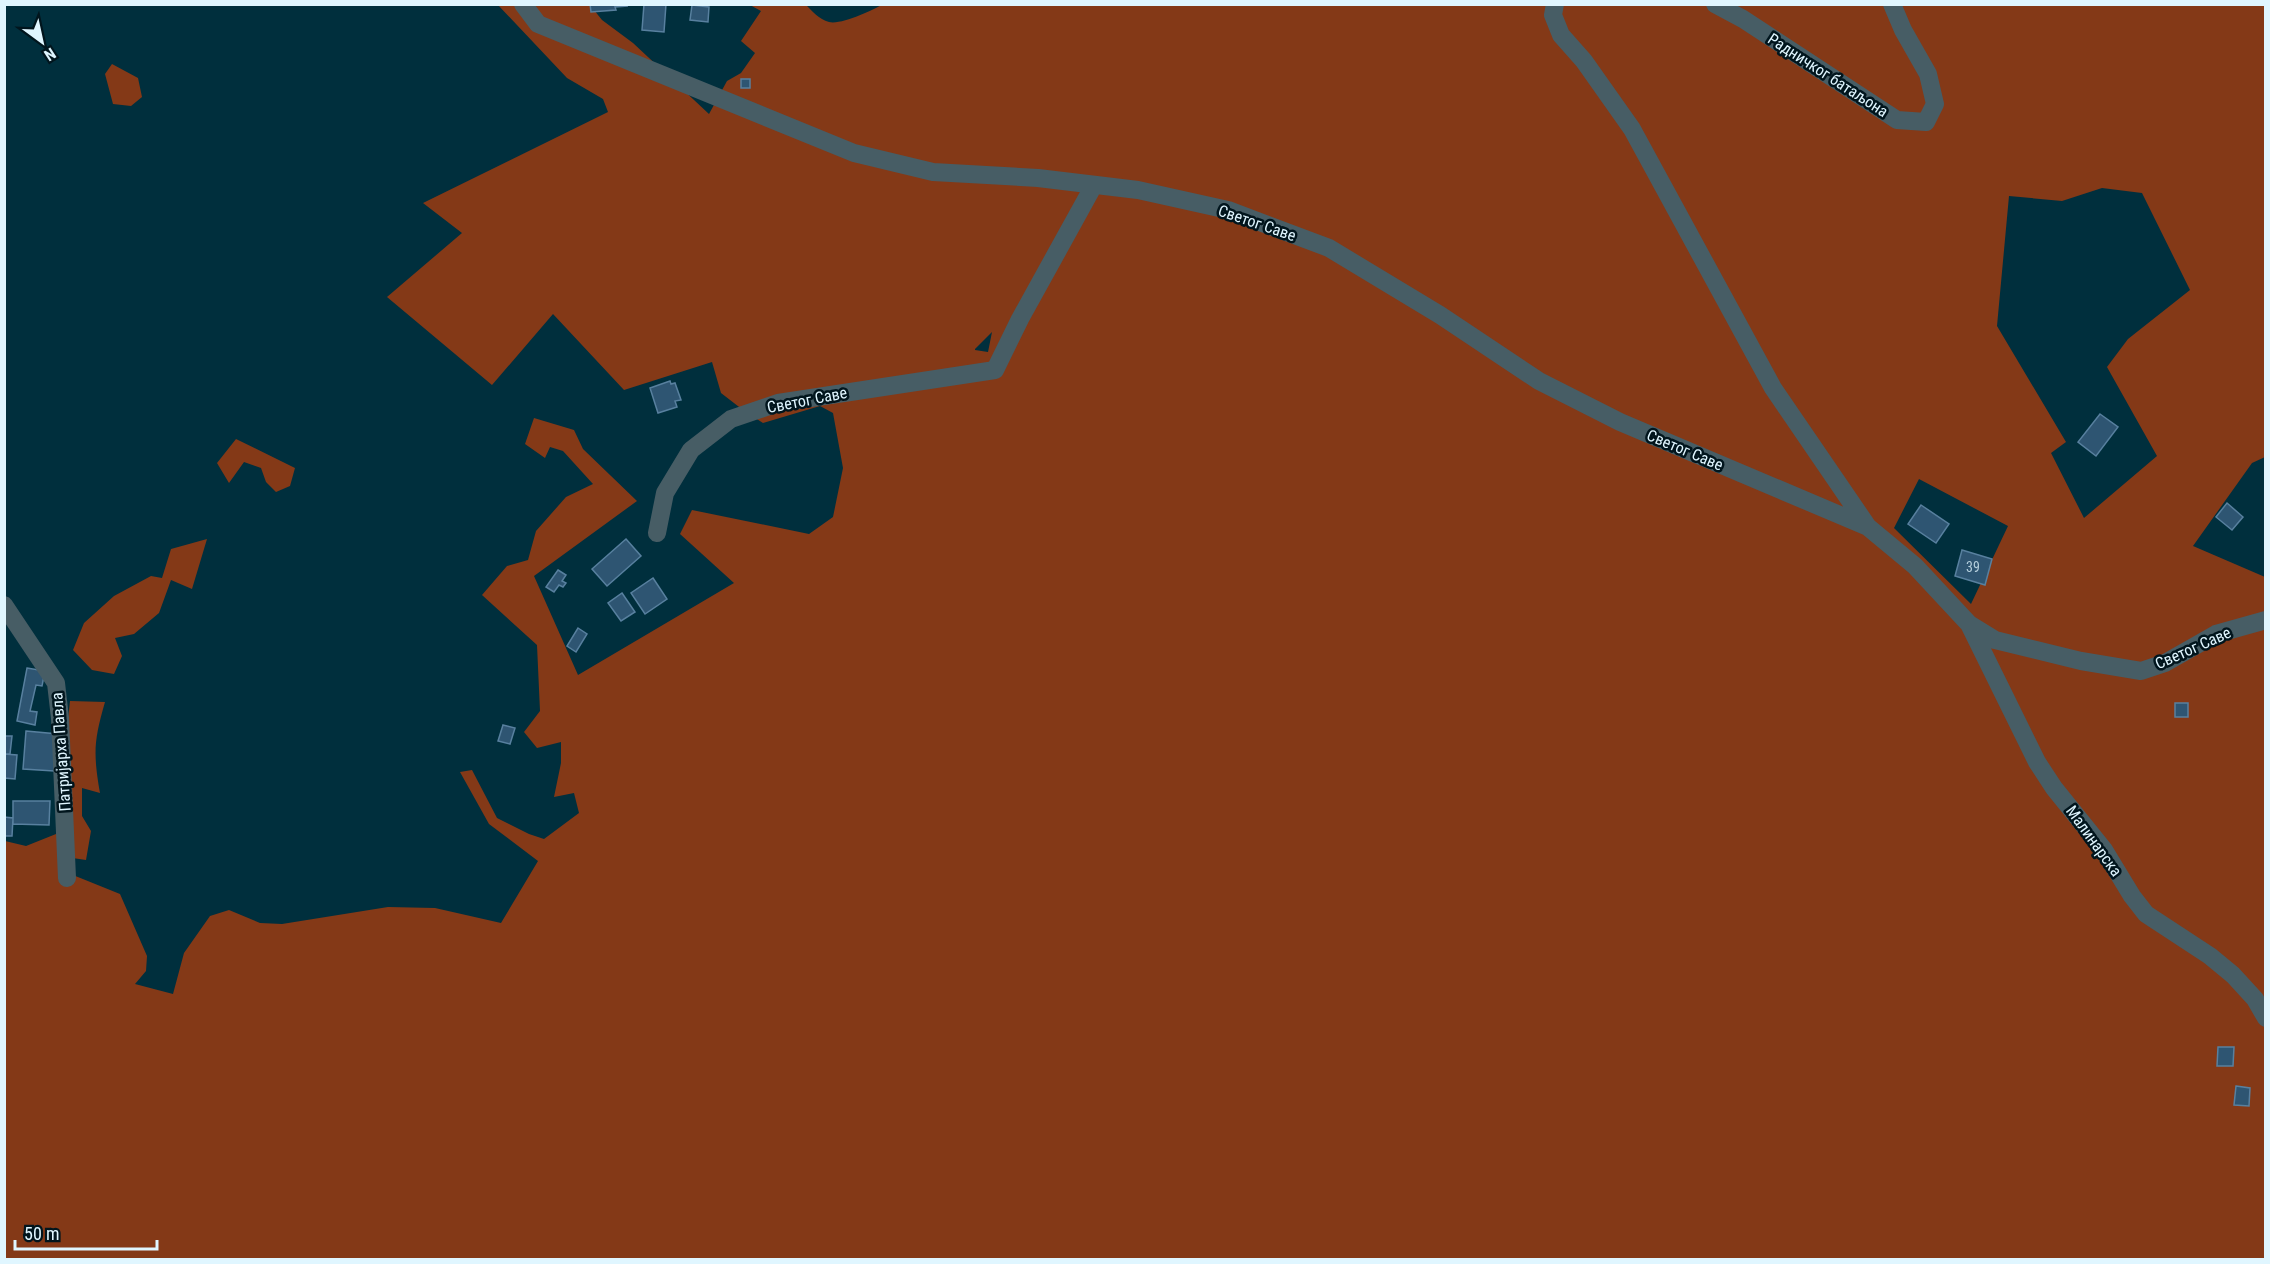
<svg xmlns="http://www.w3.org/2000/svg" width="2270" height="1264" viewBox="0 0 2270 1264" font-family="'Roboto Condensed',sans-serif">
  <rect width="100%" height="100%" fill="#002f3d"/>
  <path fill="#843917" fill-rule="evenodd" d="M884,4L2265,5V457L2252,463L2193,546L2265,577V1259L5,1260V841L26,846L56,834L70,701L105,702C94,740 93,753 100,793L82,788V816L91,831L86,860L59,856L58,869L120,894L147,956L146,971L135,984L173,994L184,953L210,916L229,910L260,923L282,924L388,907L435,908L501,923L538,861L489,824L460,772L472,770L497,818L529,834L544,839L579,813L574,793L554,797L561,763V742L537,748L524,732L540,711L537,645L482,595L507,566L528,560L536,531L566,497L593,484L563,451L550,447L545,458L525,444L534,418L574,430L583,449L637,501L534,576L578,675L734,583L680,534L692,510L809,534L833,517L843,468L833,413L820,406L763,423L743,410L721,393L712,362L624,390L553,314L492,385L387,297L462,233L423,203L608,112L603,99L567,78L498,5H590L602,20L633,43L709,114L727,81L741,73L755,53L741,41L761,11L750,5H806C812,11 819,19 829,22C842,25 872,10 884,4ZM2102,188L2142,193L2190,290L2128,339L2107,367L2157,456L2084,518L2051,453L2066,442L1997,326L2009,196L2062,201ZM992,332L988,352L975,350V349ZM1919,479L2008,526L1971,604L1894,528Z
    M112,64L138,78L142,97L131,106L113,104L105,74Z
    M236,439L295,468L290,486L276,492L266,482L261,468L244,462L229,483L217,463Z
    M207,539L192,589L171,580L159,613L134,634L115,638L122,656L114,674L92,670L73,650L84,623L114,596L151,576L162,578L171,549Z"/>
  <path fill="#2e5572" stroke="#58809f" stroke-width="1.5" d="M590,4H626L627,6L615,7L616,10L591,12Z
    M644,4H666L664,32L642,30Z
    M692,5L709,7L708,22L690,20Z
    M741,79H750V88H741Z
    M670,381L671,384L675,383L681,400L675,401L677,407L658,413L650,388Z
    M2100,414L2118,427L2096,456L2078,442Z
    M2227,503L2243,517L2232,530L2216,517Z
    M1921,505L1949,524L1936,543L1908,524Z
    M626,539L641,556L607,586L592,569Z
    M1962,550L1992,559L1985,585L1955,576Z
    M558,570L566,575L562,581L566,583L563,587L559,585L554,592L546,587Z
    M653,578L667,599L645,614L631,593Z
    M622,593L635,612L621,621L608,603Z
    M578,628L587,634L576,652L567,646Z
    M27,668L45,671L42,686L36,685L30,711L37,712L35,725L17,721Z
    M2175,703H2188V717H2175Z
    M503,725L515,728L510,744L498,741Z
    M26,731L58,734L54,771L23,769Z
    M4,736H12L10,754H4Z
    M4,754L17,755L15,779L4,778Z
    M13,801H50L49,825L13,824Z
    M4,817L13,818L12,836H4Z
    M2218,1047H2234L2233,1066H2217Z
    M2236,1086L2250,1088L2249,1106L2234,1105Z"/>
  <g fill="none" stroke-linecap="round" stroke-linejoin="round">
    <path stroke="#475d65" stroke-width="18" d="M523,4L538,24L854,153L933,172L1038,178L1138,190L1228,210L1329,248L1440,315L1539,381L1620,422L1868,527L1915,566L1969,624L1995,640L2081,661L2141,671L2165,663L2216,634L2266,620
      M1555,4L1553,15L1561,35L1584,61L1632,129L1773,388L1868,527
      M1715,4L1743,19L1897,120L1926,122L1935,104L1928,74L1903,30L1892,4
      M657,533L665,493L691,450L731,419L778,403L995,370L1020,319L1094,185
      M4,605L56,683L60,718L67,878
      M1969,624L2037,762L2054,788L2104,850L2132,896L2146,914L2210,956L2233,975L2255,999L2266,1018"/>
  </g>
  <g text-anchor="middle" dominant-baseline="central" stroke-width="5" stroke-linejoin="round" paint-order="stroke">
    <g font-size="14" fill="#b4cedc">
      <text x="1973" y="567">39</text>
    </g>
    <g font-size="16" fill="#e0f6ff" stroke="#01151d">
      <text transform="translate(1828 75) rotate(33)">Радничког батаљона</text>
      <text transform="translate(1257 223) rotate(19)">Светог Саве</text>
      <text transform="translate(807 400) rotate(-11)">Светог Саве</text>
      <text transform="translate(1685 450) rotate(23)">Светог Саве</text>
      <text transform="translate(2193 648) rotate(-24)">Светог Саве</text>
      <text transform="translate(61 752) rotate(-94)">Патријарха Павла</text>
      <text transform="translate(2094 841) rotate(54)">Малинарска</text>
    </g>
  </g>
  <rect width="2270" height="1264" fill="none" stroke="#e0f6ff" stroke-width="12"/>
  <g transform="translate(42 42) rotate(147)" stroke="#01151d" stroke-width="4.5" paint-order="stroke">
  <path d="M0-4.5L10 22L0 15L-10 22Z" fill="#e0f6ff"/>
  <text y="-9" font-size="16" font-weight="bold" text-anchor="middle" fill="#e0f6ff">N</text>
  </g>
  <path d="M15 1240v9h142v-9" fill="none" stroke="#e0f6ff" stroke-width="3"/>
  <text x="24" y="1240" font-size="18" fill="#e0f6ff" stroke="#01151d" stroke-width="4.5" paint-order="stroke">50 m</text>
</svg>
